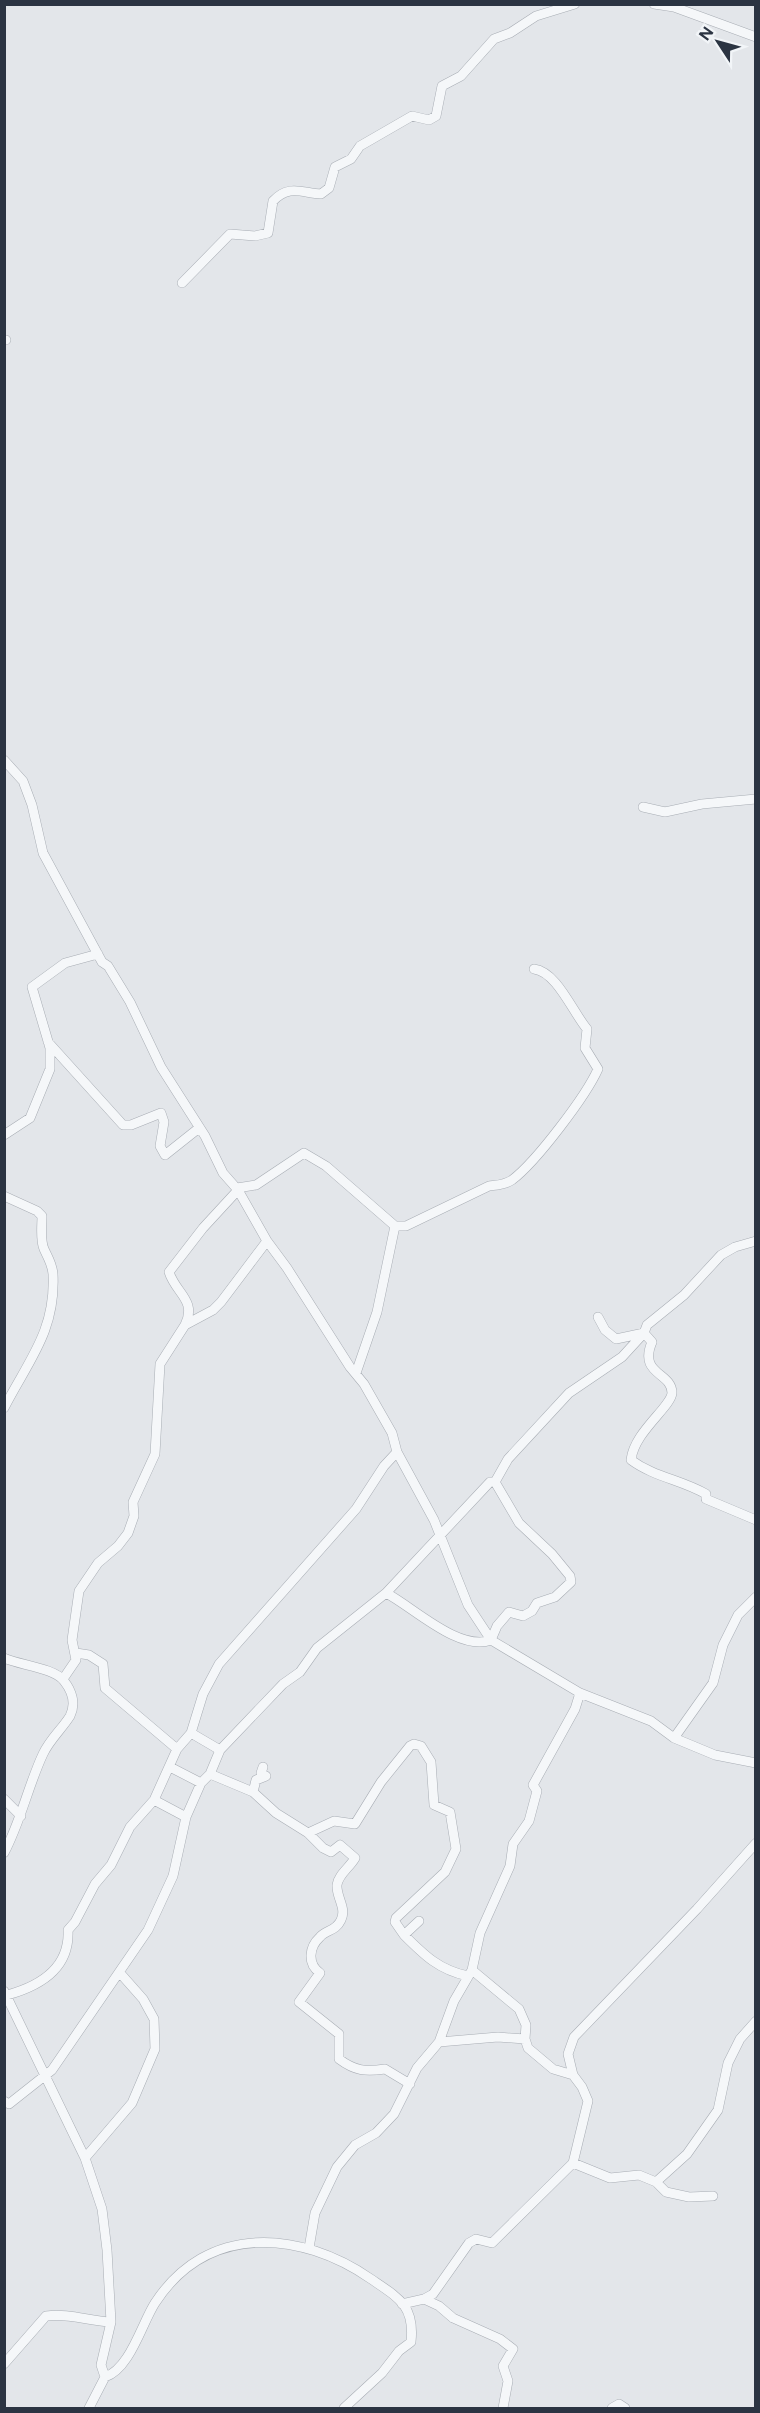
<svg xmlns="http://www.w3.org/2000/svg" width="760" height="2413" viewBox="0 0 760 2413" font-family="Figtree,sans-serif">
  <rect width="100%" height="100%" fill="#e3e6ea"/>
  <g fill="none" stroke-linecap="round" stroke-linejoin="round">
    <defs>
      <path id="minor" d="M654,4L674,7L756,37
        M182,283L230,234L255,236L268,233L273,201C289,184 302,193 321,194L329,188L335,167L351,159L360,146L412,116L429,120L436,116L442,86L461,76L494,39L510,33L536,16L575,4
        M4,340H6
        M4,760L23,781L32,805L43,853L102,962L108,966L130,1002L161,1067L205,1136L223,1173L238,1190L267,1241L287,1268L350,1367L364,1384L392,1433L397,1452L434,1520L468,1605L491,1640L580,1693L651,1721L674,1738L715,1755L756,1763
        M643,807L665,812L702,804L756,799
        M48,1042L123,1125H131L161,1113L164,1122L160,1146L165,1155L199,1128
        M4,1135L30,1118L50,1069V1048L32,987L65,963L98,954
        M237,1188L256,1185L304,1153L326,1166L395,1226L377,1312L356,1373
        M4,1196L37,1211L42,1216C42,1226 40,1240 44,1249C48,1258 52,1263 53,1274C56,1331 28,1361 4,1408
        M395,1226H406L489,1186C497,1185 505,1185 512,1180C536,1162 586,1096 598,1069L585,1048L587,1029C572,1011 557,972 534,969
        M598,1317L605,1330L616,1339L644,1333L652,1342C638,1375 672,1372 672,1393C671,1407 634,1432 631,1460C654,1477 682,1480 706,1494V1499L756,1520
        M185,1325C197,1300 176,1294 169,1272L203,1228L238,1190
        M495,1482L508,1459L569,1393L622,1357L644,1333L647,1325L684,1295L721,1255L735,1247L756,1241
        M76,1653L89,1655L103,1664L105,1688L177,1749L191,1733
        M4,1658C19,1665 55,1668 64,1681C72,1691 76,1704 70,1716C62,1729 50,1739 43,1754C28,1786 21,1821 4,1853
        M63,1679L76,1660L72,1640L79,1591L98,1563L118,1546L128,1533L134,1516L133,1502L155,1454L160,1364L185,1325L213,1310L221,1302L267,1241
        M674,1738L713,1683L723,1645L738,1615L756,1597
        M220,1750L283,1684L300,1672L317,1648L386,1593L490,1482H495L519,1523L552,1554L570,1576L571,1582L555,1597L537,1603L532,1611L523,1616L509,1612L497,1626L491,1640C459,1652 413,1607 386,1593
        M170,1767L201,1783
        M210,1774L253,1792L276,1813L308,1833L323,1848L331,1852L340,1845L355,1858C350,1867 338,1875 337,1885C336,1897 347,1908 341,1920C336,1931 326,1930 320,1937C309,1947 307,1964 320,1973L299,2002L339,2034V2059C355,2071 366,2072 385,2069L410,2084
        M253,1792L256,1780L266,1776L261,1773L263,1767
        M4,1799L21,1816
        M154,1800L177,1749
        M308,1833L334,1821L355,1824L381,1782L410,1746L414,1744L421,1746L431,1762L434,1805L450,1812L456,1849L445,1872L396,1918L395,1922L404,1935L419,1921
        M404,1935C424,1955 439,1970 468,1976
        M472,1970L519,2009L526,2025L525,2039L528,2048L553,2069L573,2075L582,2087L588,2101L573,2163L610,2178L639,2175L656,2182L666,2192L689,2197L713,2196
        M4,1991L85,2158L102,2209L107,2250L111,2322L101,2365L105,2377L89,2408
        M7,1995C40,1986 70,1968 68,1930L75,1922L95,1884L111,1865L130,1827L154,1800L186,1817
        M439,2042L498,2037L525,2039
        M573,2075L568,2054L574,2037L697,1909L756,1843
        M4,2101L9,2104L52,2070L148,1930L173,1876L186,1817L201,1783L210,1774L220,1750L191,1733L203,1694L219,1664L356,1509L384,1466L397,1452
        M85,2158L132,2103L155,2049L154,2019L143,1999L120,1973
        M656,2182L687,2154L718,2110L728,2063L740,2039L756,2021
        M309,2248L315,2213L337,2167L355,2145L376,2133L394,2114L417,2068L439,2042L454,2001L472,1970L480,1933L510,1866L513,1844L529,1821L537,1791L533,1785L575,1709L580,1693
        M424,2299L433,2294L469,2243L476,2239L492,2243L573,2163
        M402,2304L424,2299L439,2306L453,2318L500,2339L513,2349L503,2366L508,2381L503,2408
        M4,2364L46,2316C69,2313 89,2321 111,2322
        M105,2377C130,2369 142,2323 155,2303C207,2223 300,2230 371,2279C399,2298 415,2306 411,2342L399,2351L382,2373L344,2408
        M612,2408L619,2404L625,2408"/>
    </defs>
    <use href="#minor" stroke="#a8adb4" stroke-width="10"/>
    <use href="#minor" stroke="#f5f7f9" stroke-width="9"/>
  </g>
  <rect width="760" height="2413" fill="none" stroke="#2b3442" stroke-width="12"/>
  <g transform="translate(718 42) rotate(306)" stroke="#f2f5f8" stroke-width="4.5" paint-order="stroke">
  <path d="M0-4.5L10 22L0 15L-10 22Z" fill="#2b3442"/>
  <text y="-9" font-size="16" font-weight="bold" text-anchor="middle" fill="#2b3442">N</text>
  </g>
</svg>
